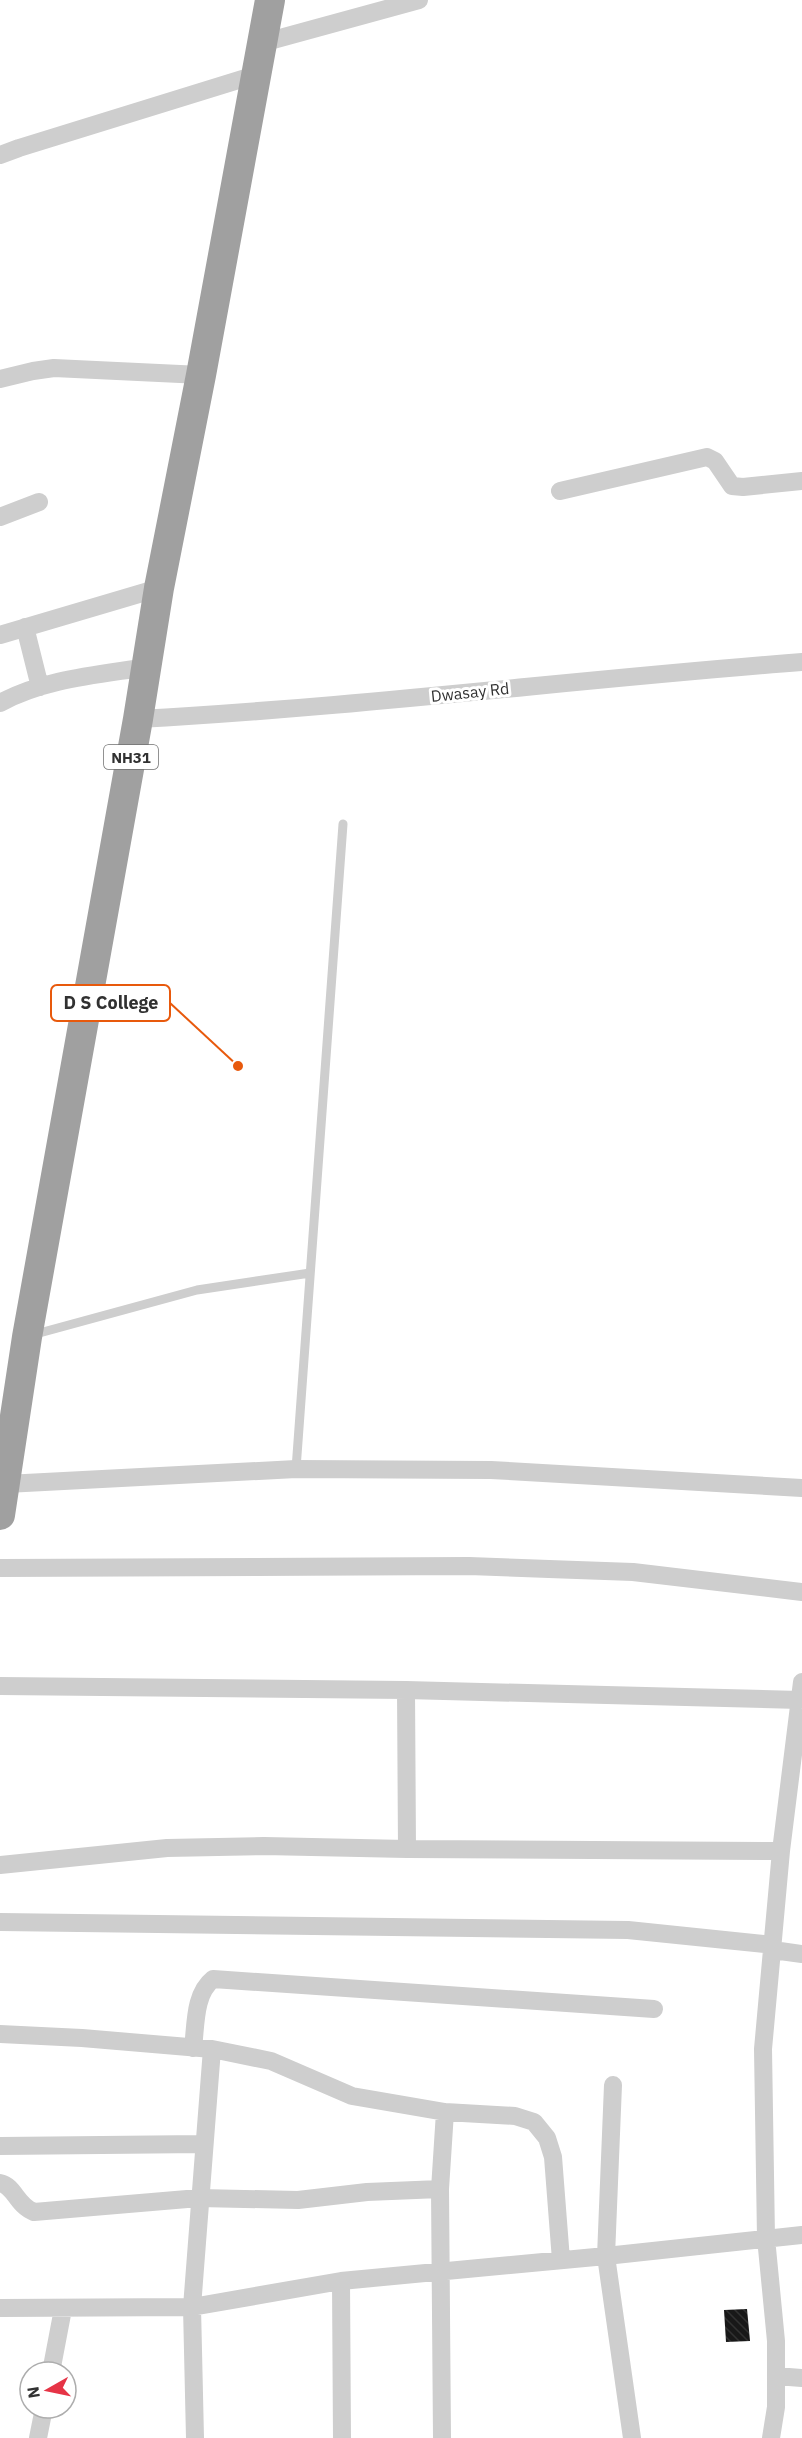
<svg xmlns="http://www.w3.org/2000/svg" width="802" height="2438" viewBox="0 0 802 2438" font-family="'IBM Plex Sans',sans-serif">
  <defs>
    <pattern id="building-back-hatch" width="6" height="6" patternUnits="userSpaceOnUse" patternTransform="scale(1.5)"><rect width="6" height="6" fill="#181818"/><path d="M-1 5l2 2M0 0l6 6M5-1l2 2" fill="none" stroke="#313131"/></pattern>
  </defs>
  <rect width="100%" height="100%" fill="#fff"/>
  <path fill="url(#building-back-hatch)" d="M747,2309L750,2341L726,2342L724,2310Z"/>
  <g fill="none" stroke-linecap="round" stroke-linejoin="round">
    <path stroke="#cecece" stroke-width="9" d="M32,1335L197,1290L310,1273
      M296,1469L343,824"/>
    <path stroke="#cecece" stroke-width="18" d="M262,43L419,0
      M0,155L19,148L255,75
      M0,379L33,371L54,368L201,375
      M560,491L707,457L715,461L732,486L743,487L802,481
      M0,517L39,502
      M25,627L40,687
      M0,635L159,588
      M0,703C44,679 97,675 147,667
      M138,719C360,707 580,679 802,662
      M6,1484L296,1469L491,1470L802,1488
      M0,1568L469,1566L549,1569L633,1572L802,1592
      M0,1686L406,1690L800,1700
      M406,1690L407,1849
      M0,1865L167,1848L264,1846L407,1849L781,1851
      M0,1922L628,1930L773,1945
      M773,1950L802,1954
      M0,2034L82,2038L212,2049L271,2061L352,2096L445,2112L515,2116L534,2122L547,2138L553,2157L561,2260
      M193,2048C196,2025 194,1994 213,1979L654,2009
      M613,2085L606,2256L632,2438
      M0,2146L203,2144
      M0,2183C15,2186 16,2205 34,2212L199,2198L298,2200L367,2192L440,2189
      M341,2281L342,2438
      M0,2308L192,2307L341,2281L606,2256L802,2235
      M51,2372L63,2309
      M776,2376L802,2378
      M38,2438L44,2408
      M195,2438L192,2307L212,2049
      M442,2438L440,2189L445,2112
      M771,2438L776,2407V2341L766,2238L763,2049L781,1851L802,1682"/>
    <path stroke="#a0a0a0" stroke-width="30" d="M0,1515L27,1337L138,719L159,588L201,375L270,0"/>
  </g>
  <g text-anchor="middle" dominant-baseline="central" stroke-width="6" stroke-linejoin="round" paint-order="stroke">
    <rect fill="#fff" stroke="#6f6f6f" stroke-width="1.5" x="104" y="745" width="54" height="24" rx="4.5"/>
    <g font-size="15" font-weight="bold" fill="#313131">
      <text x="131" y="757">NH31</text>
    </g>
    <g font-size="16" fill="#313131" stroke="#fff">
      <text transform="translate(470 692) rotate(-6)">Dwasay Rd</text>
    </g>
  </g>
  <path fill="none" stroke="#e8590c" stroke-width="2" d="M238 1066L170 1003"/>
  <circle fill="#e8590c" stroke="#fff" stroke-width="2" cx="238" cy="1066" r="6"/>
  <rect fill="#fff" stroke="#e8590c" stroke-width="2" x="51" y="985" width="119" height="36" rx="6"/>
  <g font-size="18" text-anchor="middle" font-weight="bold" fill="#313131">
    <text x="111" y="1009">D S College</text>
  </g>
  <g transform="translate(48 2390) rotate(261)"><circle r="28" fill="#ffffff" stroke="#adadad" stroke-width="1.5"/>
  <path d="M0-4.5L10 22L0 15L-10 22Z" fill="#e63446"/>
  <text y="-9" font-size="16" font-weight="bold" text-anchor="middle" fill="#313131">N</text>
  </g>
</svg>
